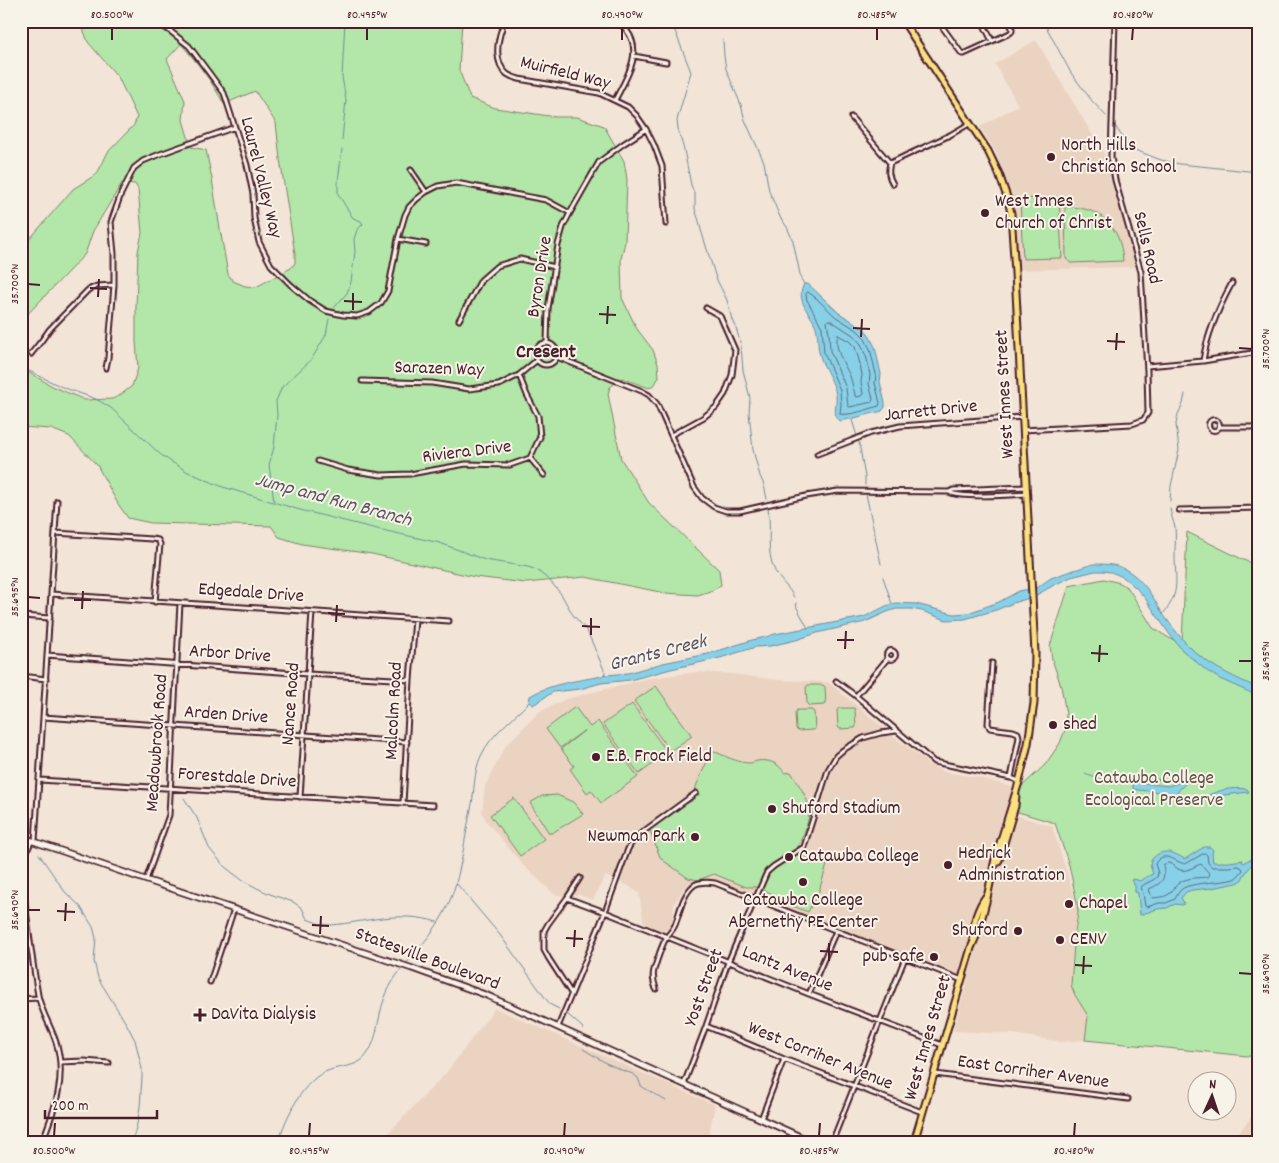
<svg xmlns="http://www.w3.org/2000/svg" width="1279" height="1163" viewBox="0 0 1279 1163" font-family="Dekko,sans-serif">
  <rect width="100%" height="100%" fill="#f2e4d6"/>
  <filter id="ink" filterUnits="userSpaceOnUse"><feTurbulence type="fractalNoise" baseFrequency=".02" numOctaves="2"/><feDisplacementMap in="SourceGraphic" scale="10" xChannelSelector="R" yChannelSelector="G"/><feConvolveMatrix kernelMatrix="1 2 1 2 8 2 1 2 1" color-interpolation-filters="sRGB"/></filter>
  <g filter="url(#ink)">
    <path fill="#ebd3c1" d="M1036,40L1108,161L1135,267L1016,270L1015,206L996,153L980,127L1018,105L995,64Z
      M697,672L732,674L777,680L828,682L901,742L926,761V763L945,772L980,778L1017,788L1005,812L1052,826L1078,908L1075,932L1071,985L1075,995L1086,1012L1088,1021L1085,1040L1061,1042L1014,1034L953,1031L968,979L712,879L695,882L683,889L674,904L673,926L664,931L645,924L643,919L639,893L627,885L605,876L593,900L580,895L562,896L554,894L521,863L487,822L482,813L485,786L506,745L539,712L566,699L645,679Z
      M495,1008L715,1105L708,1138L716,1142H380L446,1073Z
      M1258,1109V1142H1222L1239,1132Z"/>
    <path fill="#b2e7a9" stroke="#7e836a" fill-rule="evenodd" d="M80,21H462L459,70L470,98L495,108L556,117H577L604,126L624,161L627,179L625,242L621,259L622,298L637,329L653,350L658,364L659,377L655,384L649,388L622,378L610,387L608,394L621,459L649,503L719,570L721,585L713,590L698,595L665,593L585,577L526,583L475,577L372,554L302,544L279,537L271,526L151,523L128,518L118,504L97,465L69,436L51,429L21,427V368L54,387L85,400L112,399L119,396L132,386L138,368L136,342V307L138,252L142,233L138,189L135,184L122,183L93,231L85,254L21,321V249L73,189L97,174L108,152L134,125L137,117L118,77L88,42ZM181,44C198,63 212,82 224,104L255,91L276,123L280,159L295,254V263L291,268L256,287L245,286L233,281L228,274L220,229L212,179L206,150L191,147L183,120L185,101L167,59Z
      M1059,197L1062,258L1023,259L1020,199Z
      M1065,207C1100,206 1121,226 1123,261L1071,263L1066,259Z
      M1187,532L1258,567V1057L1085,1040L1088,1016L1075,995L1071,985L1075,932L1078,913L1077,903L1069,865L1055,823L1015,811L1020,788L1045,765L1060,743L1065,730L1066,714L1061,686L1052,659L1050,646L1069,586L1104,579L1120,583L1128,588L1153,628L1169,638L1182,643Z
      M808,685H823L825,687L826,704L824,705L809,706L807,704L806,687Z
      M656,686L692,736L670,751L634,701Z
      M632,704L668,753L639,774L603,724Z
      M575,707L590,727L598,721L638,777L601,803L591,790L587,793L570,769L574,766L561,749L585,730L560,748L546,729Z
      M839,708H854L855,710L856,727L855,728L840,729L838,727L837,710Z
      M797,710H812L814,712L815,729L813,730L798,731L796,729L795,713Z
      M712,750C722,755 738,763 750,763C752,763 755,761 757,761C769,759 778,763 785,773L791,772C797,782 810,800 809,811C809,825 801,840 795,852L827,865L819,891L808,912L780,901L773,894L756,887H746L714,874L698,880L688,878L664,861L660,857L649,828L670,811L692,801L697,784Z
      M557,795L573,802L583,814L552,833H549L530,803L542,796Z
      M514,798L544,839L520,856L490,815Z"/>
    <path fill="#87d1e8" stroke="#6f8a9c" d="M804,284H808L839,313L860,326L868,333L875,347L881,374L880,382L885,403V407L882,411L854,418L852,419H849L840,421L836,418C834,411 837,403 836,395C834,380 822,367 819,352C817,342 819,332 814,322C807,310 796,299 804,284Z
      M1093,564C1103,564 1114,564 1123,568C1143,578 1152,596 1163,614C1172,627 1183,641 1195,652C1213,668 1236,678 1258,688V696L1220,679L1207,671L1183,651L1170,635L1145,598L1136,588L1123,577L1111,572L1103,571H1095L1071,577L1054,585L1033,597L1016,602L996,610L965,619L946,620L922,611L911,609H896L887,612L865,622L817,633L796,640L770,646L756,647L720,658L671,669L630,680L601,683L580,689L553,692L533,705L529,702L530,696C552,683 577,681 602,676L604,674L607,675L628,673L663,663L708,654L752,640L766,637L775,634L864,617L886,606L896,603L916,604L954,614L968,613L999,602L1019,591L1038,587L1051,578L1065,573Z
      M1184,781L1187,782L1178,791V796C1181,797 1183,799 1185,800C1192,802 1215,792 1223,790C1232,788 1239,788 1247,789L1249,792L1224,795L1199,801L1183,802L1177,798L1160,792L1138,790L1133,789V783L1136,782L1168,786Z
      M1204,847H1210L1213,850L1212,854L1213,862H1229L1243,860L1242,862L1244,863L1248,860L1255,859C1251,867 1244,874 1241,881L1237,883L1212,888L1192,890L1186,892L1181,898L1184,903L1183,905L1175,904L1167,908L1157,909L1140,915L1138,893L1135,892V886L1131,880L1134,879L1140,881L1144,878L1153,874L1150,865L1151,860C1163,847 1172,852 1185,859Z"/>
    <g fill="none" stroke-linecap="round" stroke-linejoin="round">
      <path stroke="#626677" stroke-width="1" d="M808,292L816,298L836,317L857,330L864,337L870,349L876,374L875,383L880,403L879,406C869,409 849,416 840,414L841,404L840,390L824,353L822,327L807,300L806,295Z
        M828,320H830L853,335L861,344L867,359L870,375L869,384L873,399L872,402L850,407L848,406L846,388L830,351L829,334L827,322Z
        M838,335L840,336L849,341L855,347L859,360L862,375L861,382L863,394L861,396L857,397L855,396C854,389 852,383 850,376C845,365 833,348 838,335Z
        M1205,853L1207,855L1208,863L1212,867H1229L1239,866L1242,868L1243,870C1240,873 1238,877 1234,879C1221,883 1191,882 1182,889C1179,891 1177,895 1175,899L1166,903H1159L1147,907L1145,906L1143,893L1141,887C1146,882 1152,882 1157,877L1158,873L1155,864C1163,849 1175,862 1185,864Z
        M1169,863C1173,865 1176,868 1180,870C1188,872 1194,866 1201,864L1209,873L1210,875L1208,877C1199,878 1187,877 1179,883C1176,885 1174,889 1171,892C1166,898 1159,897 1152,898L1149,889C1162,883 1166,880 1163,865L1165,864Z"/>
      <path stroke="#6f8a9c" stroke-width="1" d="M666,21L675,31L691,72L677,120L678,129L684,150L691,185L695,195V209L699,221L701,230L716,278L727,300L732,320L737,331L741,346L743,370L750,398L749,413L753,450L760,476L764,485L767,499
        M1043,21L1071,73L1093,102L1106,116
        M723,40L724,56L726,69L741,105L745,120L764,162L769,191L780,217L787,227L793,241L801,279L804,284
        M1115,126L1126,142L1135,150L1161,160L1180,164L1258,172
        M342,140L346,100L342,77L345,21
        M334,308L347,293L351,282L355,252L354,239L357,230L363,224L361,221L353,218L338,194V182L342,149
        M21,367L62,387L96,399L111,408L161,455L170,461L188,472L223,487L300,510L373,528L440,543L485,560L528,567L537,570L550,581L561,594L573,615L587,631L605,672L604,675
        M852,420L857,436
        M859,442L865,477V485
        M866,494L881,564
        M274,501L269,465L274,447L277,415L276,401L282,387L311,360L326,335L329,319
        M1170,501L1171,486L1179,450L1176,424L1178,414L1183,404L1185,394
        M768,508C772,529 765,551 775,571C780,581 789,587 794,597
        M883,577L892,604
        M796,603L797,608L808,628
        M1163,614C1181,593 1175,580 1175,555C1175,545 1176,536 1175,527C1173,521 1171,515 1170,508
        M1085,774L1096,778L1108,779L1122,776L1164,780L1178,777L1187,776L1194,778
        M184,798L197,818L209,848L225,867L242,880L257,888L270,894L293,902L302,908L307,919L320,924L331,925C367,922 400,910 437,922
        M39,854L65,892L80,906L93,927L96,938L94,961L98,978L127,1025L135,1040L142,1069V1078L140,1107L137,1124L132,1142
        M456,883L500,935L546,999L551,1005L559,1009
        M406,964C419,948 433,933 443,915C461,883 463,844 471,809C475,791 473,773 481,756C491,734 512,720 529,702
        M567,1014L582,1027L583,1030
        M583,1049L606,1063L624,1071L633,1074L638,1078L641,1086L666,1101
        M278,1142C286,1118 303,1078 330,1070C342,1066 356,1067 365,1057C376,1044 377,1026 381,1010C385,994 392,980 403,967"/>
      <defs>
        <path id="minor" d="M155,21L170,31L189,46L224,93L247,165L253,194L254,218L259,242L271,265L291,285L310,301L326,311L343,315L357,316L369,312L381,303L388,291L398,239L405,215L409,207L417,199L426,192L438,186L456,183L546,200L570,213
          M938,21L962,54H964L1010,33L1012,31V28L1009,21
          M982,21L992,41
          M502,28C497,42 494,63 507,74C510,76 515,78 519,79L599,93L628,107L637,116L646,129L654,145L662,166L666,224
          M170,31L173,21
          M634,56L666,62
          M615,100C625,80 644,53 627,31C625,27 619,24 615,21
          M851,117L890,163C888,171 888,176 893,184
          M890,163L950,135L969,124
          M411,170L426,192
          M398,239L426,244
          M459,320L481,280L497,266L520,259L555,267
          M547,342L548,309L558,245L563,227L570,213L599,162L623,144L646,129
          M535 354a11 11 0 1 1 22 0a11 11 0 1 1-22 0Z
          M31,354L42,340L49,330L88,290L97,286L114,285
          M557,357L642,391L649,395L657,404L694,487L702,498L714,507L726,511H740L806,496L838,491L949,492
          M1203,361C1207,333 1219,307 1232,283
          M1147,366L1203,361L1258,352
          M106,368L108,358L114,285V254L111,222L121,194L134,168L143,161L160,154L235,127
          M362,381L432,383L469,389L499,385L519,375L537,360
          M1208.5 425a5.5 5.5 0 1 1 11 0a5.5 5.5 0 1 1-11 0Z
          M1219,427H1258
          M1023,430L1132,424L1143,420L1148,413L1147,371L1141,272L1115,180L1111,157L1115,21
          M671,435L704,417L716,407L725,394L732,375L735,350L720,316L706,308
          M817,454L871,433L900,426L1022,417
          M530,458L544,475
          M318,461L348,470L381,475L410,474L466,464L510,465L530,458L540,437L538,416L527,395L519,375
          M1026,487L953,490L949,492C961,499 1011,495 1027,494
          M1179,510L1258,508
          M55,533L152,539L158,540L160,544L155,602
          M51,594L449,621
          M21,616L50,618
          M886.5 655a4.5 4.5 0 1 1 9 0a4.5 4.5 0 1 1-9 0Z
          M47,655L308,674L410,680
          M992,663L988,724L990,728L1013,731L1018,733L1019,737L1011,778
          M21,676L46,679
          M836,681L856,696L934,762L1011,778L1019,781
          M856,696L888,658
          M43,717L407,742
          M40,780L433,805
          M300,797L312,612
          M403,803L410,680L415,619
          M35,841L57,501
          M21,872L26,853L32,840
          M21,873C27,914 31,955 38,995C41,1011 51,1026 56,1042C67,1077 55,1109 42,1142
          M146,880L169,815L180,603
          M567,898L605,912L809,994L942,1045
          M210,982L234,909
          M656,989C654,983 652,977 654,970C657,960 661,947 666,938C669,933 673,930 675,925C680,912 682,896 693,886C699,881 708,882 715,883L962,980
          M571,993L549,959L544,950V931L548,924L567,898L580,878
          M809,994L836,931
          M21,999L38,998
          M706,1026L784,1059L922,1112
          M558,1027L605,912L628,849L634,839L644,831L696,793
          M61,1062L84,1061L109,1063
          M935,1074L1128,1099
          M684,1084L706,1026L728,962L767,872L774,866L804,847L828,770L836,756L843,750L863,738L881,733L896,731
          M761,1119L784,1059
          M832,1142L905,958"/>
        <path id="secondary" d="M21,837L146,880L411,968L486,995L812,1142"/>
        <path id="primary" d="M903,21L988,151L999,174L1008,200L1011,213L1015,273L1035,653L1034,703L1028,744L1019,782L995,859L987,898L978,932L971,948L914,1142
          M995,865L999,860L1015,806L1016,795
          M973,939C972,925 978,906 987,895"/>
      </defs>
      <use href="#minor" stroke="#4a1f2b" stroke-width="7"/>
      <use href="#secondary" stroke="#4a1f2b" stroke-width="8"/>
      <use href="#primary" stroke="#4a1f2b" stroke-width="9"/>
      <use href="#minor" stroke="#f7f3e8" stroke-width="3"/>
      <use href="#secondary" stroke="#f7f3e8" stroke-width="4.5"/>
      <use href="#primary" stroke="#f9e181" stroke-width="5"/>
    </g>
  </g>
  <path fill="none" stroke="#4a1f2b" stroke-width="2" d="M112,40V28M367,40V28M622,40V28M877,40V28M1132,40L1133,28M28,284L40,285M90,288L107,289M98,297L99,279M344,301L362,302M353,310V293M599,314L616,315M607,324L608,306M853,328L870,329M861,337L862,319M1107,341L1125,342M1239,348L1252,349M1116,350L1117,333M28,597L40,598M74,600H91M82,609L83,591M328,613L345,614M336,622L337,605M582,626L600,627M591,635V618M837,640H854M845,649L846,631M1091,653L1108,654M1239,661H1252M1099,662L1100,645M28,910H40M57,911L75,912M65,921L66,903M312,925L329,926M320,934L321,916M566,938L583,939M574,947L575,930M820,951L838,952M829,961V943M1075,965L1092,966M1239,973L1252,974M1083,974L1084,956M54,1136L55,1123M309,1136L310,1123M564,1136L565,1123M819,1136L820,1123M1074,1136L1075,1123"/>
  <g fill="#4a1f2b" stroke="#f7f3e8" stroke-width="2">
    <circle cx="1051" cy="157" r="5"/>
    <circle cx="985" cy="213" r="5"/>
    <circle cx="1053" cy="725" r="5"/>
    <circle cx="596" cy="757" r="5"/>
    <circle cx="772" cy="809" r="5"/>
    <circle cx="695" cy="837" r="5"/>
    <circle cx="789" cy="857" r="5"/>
    <circle cx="948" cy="865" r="5"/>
    <circle cx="803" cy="882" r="5"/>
    <circle cx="1069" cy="904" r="5"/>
    <circle cx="1018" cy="931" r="5"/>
    <circle cx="1060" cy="940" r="5"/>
    <circle cx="934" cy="957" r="5"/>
    <path d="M197.5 1007.5h5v5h5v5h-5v5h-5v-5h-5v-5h5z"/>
  </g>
  <g text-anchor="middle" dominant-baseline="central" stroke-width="4" stroke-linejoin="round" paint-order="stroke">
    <g font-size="19" fill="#4a1f2b" stroke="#f7f3e8">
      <text transform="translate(565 74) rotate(14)">Muirfield Way</text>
      <text transform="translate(260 178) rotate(76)">Laurel Valley Way</text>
      <text transform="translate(1146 248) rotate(77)">Sells Road</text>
      <text transform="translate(541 277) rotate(-81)">Byron Drive</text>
      <text transform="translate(439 370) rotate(2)">Sarazen Way</text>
      <text transform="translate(1006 394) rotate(-93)">West Innes Street</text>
      <text transform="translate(931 412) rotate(-6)">Jarrett Drive</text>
      <text transform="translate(467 453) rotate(-7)">Riviera Drive</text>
      <text transform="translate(251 594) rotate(4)">Edgedale Drive</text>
      <text transform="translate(230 655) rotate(4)">Arbor Drive</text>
      <text transform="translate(292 704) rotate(-86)">Nance Road</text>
      <text transform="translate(395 711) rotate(-87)">Malcolm Road</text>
      <text transform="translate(226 716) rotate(4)">Arden Drive</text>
      <text transform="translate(158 743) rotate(-86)">Meadowbrook Road</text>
      <text transform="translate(237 779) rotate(4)">Forestdale Drive</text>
      <text transform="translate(427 960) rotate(20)">Statesville Boulevard</text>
      <text transform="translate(787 970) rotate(22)">Lantz Avenue</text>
      <text transform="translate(705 988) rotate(-70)">Yost Street</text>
      <text transform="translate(929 1038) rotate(-74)">West Innes Street</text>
      <text transform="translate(820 1057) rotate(22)">West Corriher Avenue</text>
      <text transform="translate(1033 1073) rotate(8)">East Corriher Avenue</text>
    </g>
    <g font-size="19" fill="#4a1f2b" stroke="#f7f3e8" text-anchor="start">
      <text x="1061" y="146">North Hills<tspan x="1061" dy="22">Christian School</tspan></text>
      <text x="995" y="202">West Innes<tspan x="995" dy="22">Church of Christ</tspan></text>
      <text x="1063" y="725">shed</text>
      <text x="606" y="757">E.B. Frock Field</text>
      <text x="782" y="809">Shuford Stadium</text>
      <text x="685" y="837" text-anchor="end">Newman Park</text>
      <text x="958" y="854">Hedrick<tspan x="958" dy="22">Administration</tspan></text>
      <text x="799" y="857">Catawba College</text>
      <text x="803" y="901" text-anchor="middle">Catawba College<tspan x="803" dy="22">Abernethy PE Center</tspan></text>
      <text x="1079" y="904">Chapel</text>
      <text x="1008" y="931" text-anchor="end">Shuford</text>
      <text x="1070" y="940">CENV</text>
      <text x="924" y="957" text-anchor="end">pub safe</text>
      <text x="211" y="1015">DaVita Dialysis</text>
    </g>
    <g font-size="19" fill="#64514a" stroke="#f7f3e8">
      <text x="1154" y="779">Catawba College<tspan x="1154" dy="22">Ecological Preserve</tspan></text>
    </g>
    <g font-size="20" font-weight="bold" fill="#4a1f2b" stroke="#f7f3e8">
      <text x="546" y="353">Cresent</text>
    </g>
    <g font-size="20" font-style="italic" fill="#5c5464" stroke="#f7f3e8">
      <text transform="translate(333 501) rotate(15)">Jump and Run Branch</text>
      <text transform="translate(658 654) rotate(-14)">Grants Creek</text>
    </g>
  </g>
  <rect width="1279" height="1163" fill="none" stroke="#f7f3e8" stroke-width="55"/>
  <g transform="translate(1212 1096) rotate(3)"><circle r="24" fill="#f7f3e8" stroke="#b29e9c"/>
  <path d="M0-4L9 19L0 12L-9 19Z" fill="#4a1f2b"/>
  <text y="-8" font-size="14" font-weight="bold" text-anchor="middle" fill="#4a1f2b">N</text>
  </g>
  <path d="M45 1110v8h112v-8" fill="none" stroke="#4a1f2b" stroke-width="2.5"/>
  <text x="52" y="1110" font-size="15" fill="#4a1f2b" stroke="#f7f3e8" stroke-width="4" paint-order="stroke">200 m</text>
  <rect x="28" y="28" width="1224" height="1108" fill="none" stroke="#4a1f2b" stroke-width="2"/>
  <g font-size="12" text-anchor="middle" fill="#4a1f2b">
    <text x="112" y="18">80.500°W</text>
    <text x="367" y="18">80.495°W</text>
    <text x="622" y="18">80.490°W</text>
    <text x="877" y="18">80.485°W</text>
    <text x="1133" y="18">80.480°W</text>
    <text transform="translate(14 284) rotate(-90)" y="4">35.700°N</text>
    <text transform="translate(1265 349) rotate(-90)" y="4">35.700°N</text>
    <text transform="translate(14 597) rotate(-90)" y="4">35.695°N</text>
    <text transform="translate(1265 661) rotate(-90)" y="4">35.695°N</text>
    <text transform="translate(14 910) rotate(-90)" y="4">35.690°N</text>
    <text transform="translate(1265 974) rotate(-90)" y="4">35.690°N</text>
    <text x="54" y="1154">80.500°W</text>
    <text x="309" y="1154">80.495°W</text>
    <text x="564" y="1154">80.490°W</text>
    <text x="819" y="1154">80.485°W</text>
    <text x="1074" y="1154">80.480°W</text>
  </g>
</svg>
